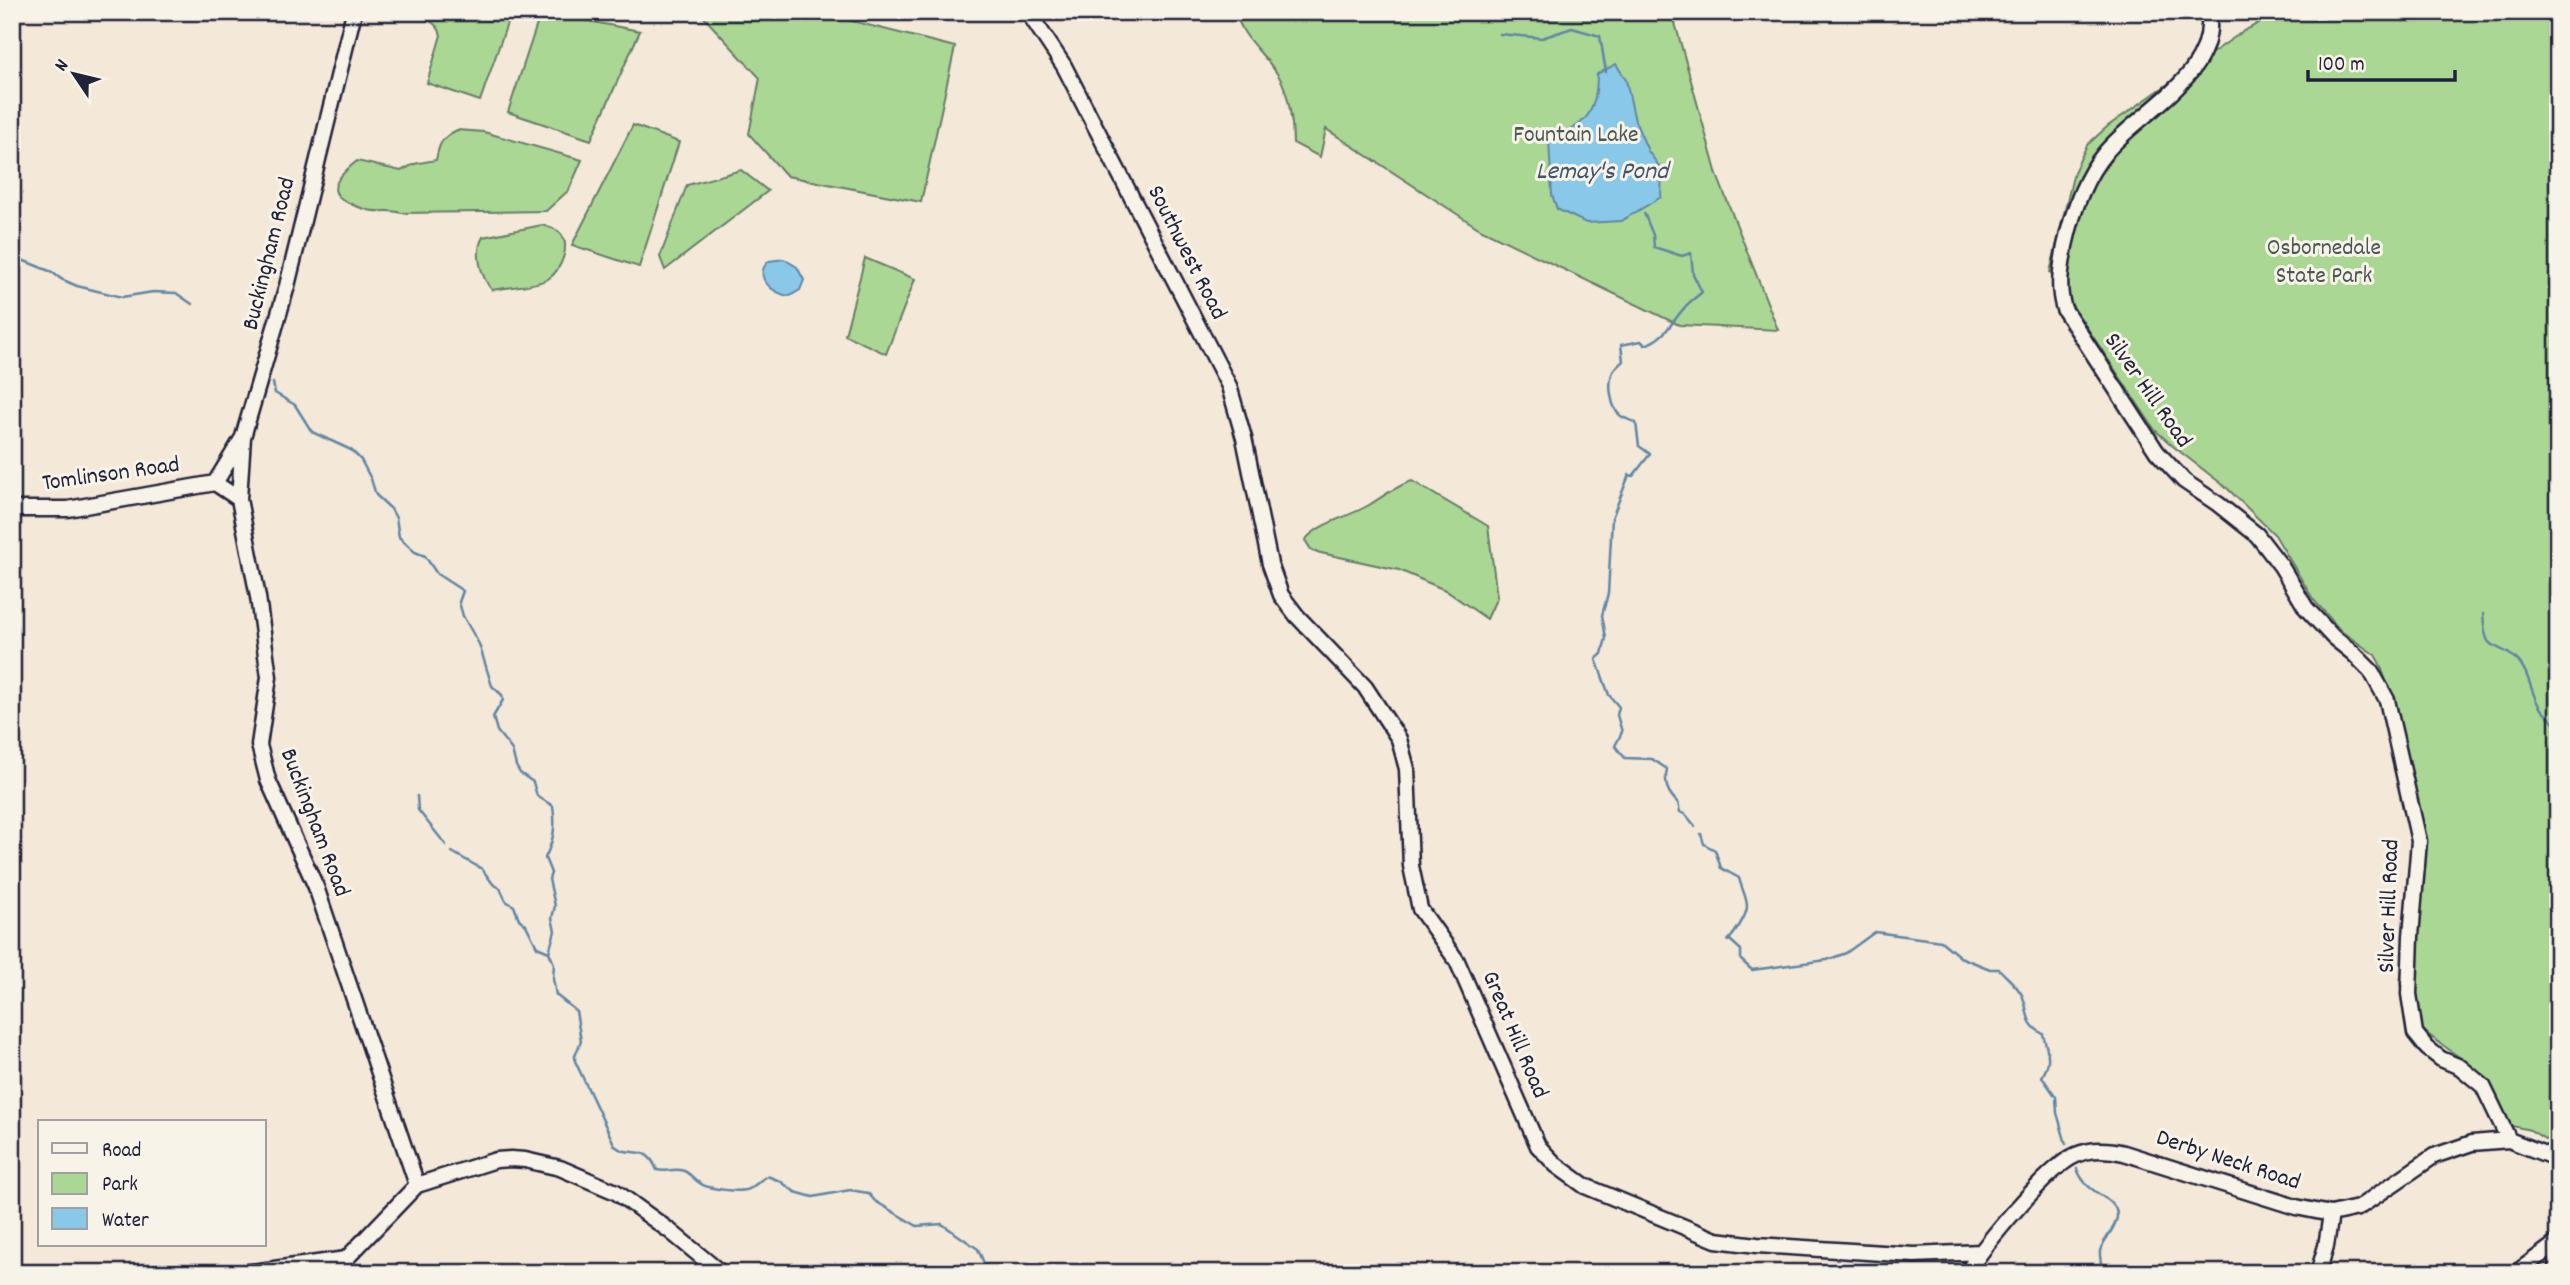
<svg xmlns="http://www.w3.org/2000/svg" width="2570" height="1285" viewBox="0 0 2570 1285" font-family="Dekko,sans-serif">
  <rect width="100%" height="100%" fill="#f4e8d9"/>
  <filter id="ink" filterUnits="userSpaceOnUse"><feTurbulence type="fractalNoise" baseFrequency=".0143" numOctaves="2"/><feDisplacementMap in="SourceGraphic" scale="14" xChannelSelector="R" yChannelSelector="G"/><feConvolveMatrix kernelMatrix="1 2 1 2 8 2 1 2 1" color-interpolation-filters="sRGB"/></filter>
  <g filter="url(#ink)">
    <path fill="#abd795" stroke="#667c68" stroke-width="2" d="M402,12H511L480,101L427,83L441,35C437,18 417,17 402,12Z
      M541,12L640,31L591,140L508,112Z
      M827,12L828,15L955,47L921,202L787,176L749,134L760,78L700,13Z
      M1236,12H1672L1717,175L1778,330L1679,325L1480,229L1326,129L1320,157L1293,143C1293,124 1289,91 1278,75C1265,54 1241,38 1236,12Z
      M2279,12H2558V1147L2530,1130L2503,1124L2489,1091L2470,1065L2407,1019L2400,983L2411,905L2415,826L2390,691L2379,662L2375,655L2341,631L2313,599L2275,535L2227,488L2174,447L2155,430L2050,272L2074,172L2087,145L2108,126L2242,32Z
      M633,125L679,142L639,267L572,245Z
      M457,130L484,132L582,160L569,190L546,211L401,213C389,209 379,213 368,210C329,199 324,187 357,161L401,171L414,164L436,160C439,144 441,138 457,130Z
      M741,170L768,191L665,270L660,257L687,185Z
      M542,225C547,227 554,228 558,231C573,243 561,271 548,279C537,286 506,287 492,290C481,277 474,252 483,237Z
      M865,258L915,279L886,354L845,335Z
      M1412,481L1488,526L1497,597L1487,619L1445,590L1399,570L1312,551L1305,540C1322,521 1347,518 1369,505C1384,496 1394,487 1412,481Z"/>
    <path fill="#8ac8ea" stroke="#6086a4" stroke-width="2" d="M1616,64L1626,80L1635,121L1648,151L1662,170L1661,197L1621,221L1586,223L1557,209L1552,195L1549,140C1585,125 1597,115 1597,74Z
      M784,259L797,267L804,280L800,290L790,296C772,294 752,276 769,261Z"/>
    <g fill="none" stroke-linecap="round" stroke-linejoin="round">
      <path stroke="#6086a4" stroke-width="2.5" d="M1500,34L1542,38L1572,28L1600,36L1606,72
        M1644,213L1653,235L1654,247L1682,256L1691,253L1693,274L1702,292C1698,296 1693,299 1689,303C1673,318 1668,337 1645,345L1641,341L1621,345L1623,361C1619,365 1614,368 1612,374C1608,384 1611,410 1621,416C1625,419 1632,420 1636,423L1639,446L1650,454L1633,476L1629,475L1612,518L1608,594L1602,615L1606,638L1602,654L1596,659L1609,695L1619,707L1617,715L1622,732L1615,746L1625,758L1652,759L1667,769C1664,784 1667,792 1678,803L1680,812L1686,815L1695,826
        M12,256L52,272L61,279L77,286L122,297L153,292L176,293L192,304
        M273,383L275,393L295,405L312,432L351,450L361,460L371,479L376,495L391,509L396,518L399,537L415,552L425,556L437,574L463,591L459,602L463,616L479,644L492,686L502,695L503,700L493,717L497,731L512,750L516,766L520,773L533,782L537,796L553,806C556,826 554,840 545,858L551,873L549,879L555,906L552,918L555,931L549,952L554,964L553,979L556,995L576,1011L581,1041L575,1056V1061L615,1146C630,1159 646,1142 657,1170C667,1173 673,1167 684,1171C691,1174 694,1180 701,1184C709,1189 740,1193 749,1189C755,1186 760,1180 767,1176L780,1181L795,1192L813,1197L850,1190L868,1193L875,1201L917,1226L942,1224L978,1249L988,1273
        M2483,614C2486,656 2491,638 2516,659C2530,671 2530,694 2541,709C2548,718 2553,717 2558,730
        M417,796L418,810L446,845
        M1701,834L1704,844L1715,850L1721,868L1739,878C1741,887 1747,898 1747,906C1747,916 1735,933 1728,941L1730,940L1741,950V960L1752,970L1827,960L1846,953L1875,932L1941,941L1960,957L1990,969H1999C2006,977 2017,985 2022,995C2030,1013 2023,1022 2043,1034C2048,1053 2052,1060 2042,1077L2056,1097L2057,1113L2066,1144
        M452,852L482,869L493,884L500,888L506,901L514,906L519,919L526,925L537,947L549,952
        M2077,1169C2084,1186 2093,1190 2108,1200C2131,1217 2103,1237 2100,1251C2099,1258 2103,1265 2101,1273
        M2141,1273L2153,1270L2165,1271"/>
      <defs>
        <path id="minor" d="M354,12L287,286L243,437L239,499L258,597L269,677L259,745L268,780L316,887L417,1185
          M1028,12L1064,66L1229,386L1244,438L1270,564L1281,595L1297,616L1365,687L1399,739L1407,769L1411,866L1420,909L1457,961L1538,1146L1556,1165L1585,1186L1716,1240L1757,1245L1914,1255L1981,1252
          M2208,12C2220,75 2138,112 2105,153C2083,179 2072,214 2065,246C2061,269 2057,287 2064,309L2157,452L2184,481L2218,504L2257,535L2281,566L2306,608L2333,637L2353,653L2371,671L2387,700L2419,841L2411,936L2409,994L2415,1033L2427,1048L2441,1059L2460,1067L2483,1086L2509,1140
          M215,483L242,439
          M12,509H68L215,483L239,499
          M2556,1243L2557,1273
          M244,1273L346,1259L417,1185L496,1160L511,1159L525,1160L560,1168L616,1192L670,1231L721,1273
          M1967,1273C1984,1245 2048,1167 2076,1155C2092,1148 2108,1149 2124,1153L2296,1207L2331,1214L2358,1208L2434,1156L2472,1143L2509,1140L2558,1159
          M2318,1273L2326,1246L2331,1214
          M2516,1273L2558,1242"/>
      </defs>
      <use href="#minor" stroke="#22223b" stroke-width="19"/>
      <use href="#minor" stroke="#f7f3e8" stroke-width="14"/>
    </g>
  </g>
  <g text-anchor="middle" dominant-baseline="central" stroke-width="6" stroke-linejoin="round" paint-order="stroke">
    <g font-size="24" fill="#4b5856" stroke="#f7f3e8">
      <text x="1576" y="136">Fountain Lake</text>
      <text x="2324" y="249">Osbornedale<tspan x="2324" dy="28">State Park</tspan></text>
    </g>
    <g font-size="24" fill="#22223b" stroke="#f7f3e8">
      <text transform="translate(1186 253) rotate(63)">Southwest Road</text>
      <text transform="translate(270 254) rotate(-76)">Buckingham Road</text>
      <text transform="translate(2147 391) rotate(55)">Silver Hill Road</text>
      <text transform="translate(111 475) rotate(-8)">Tomlinson Road</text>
      <text transform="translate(314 823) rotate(69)">Buckingham Road</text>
      <text transform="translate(2390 906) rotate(-88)">Silver Hill Road</text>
      <text transform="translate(1514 1035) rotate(67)">Great Hill Road</text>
      <text transform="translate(2228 1161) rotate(18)">Derby Neck Road</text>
    </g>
    <g font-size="26" font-style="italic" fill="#415470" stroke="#f7f3e8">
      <text x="1602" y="172">Lemay's Pond</text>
    </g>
  </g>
  <rect width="2570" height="1285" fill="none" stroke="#f7f3e8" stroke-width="42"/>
  <rect x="21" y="21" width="2528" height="1243" fill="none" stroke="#22223b" stroke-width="2.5" filter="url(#ink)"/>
  <rect x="38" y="1120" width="228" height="126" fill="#f7f3e8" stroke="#a29fa3" stroke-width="2"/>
  <rect x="52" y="1143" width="35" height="10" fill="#f7f3e8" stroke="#a29fa3" stroke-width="2"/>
  <text x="102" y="1156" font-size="21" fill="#22223b">Road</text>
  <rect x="52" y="1173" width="35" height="21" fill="#abd795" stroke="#a29fa3" stroke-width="2"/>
  <text x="102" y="1190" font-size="21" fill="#22223b">Park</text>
  <rect x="52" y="1208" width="35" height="21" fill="#8ac8ea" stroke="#a29fa3" stroke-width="2"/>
  <text x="102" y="1226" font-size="21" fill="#22223b">Water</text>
  <g transform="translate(74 74) rotate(305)" stroke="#f7f3e8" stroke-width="5" paint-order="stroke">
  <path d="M0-5L12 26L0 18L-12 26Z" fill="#22223b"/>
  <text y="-10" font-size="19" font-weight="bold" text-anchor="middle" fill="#22223b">N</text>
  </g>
  <path d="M2308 70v10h147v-10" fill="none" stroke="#22223b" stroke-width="3.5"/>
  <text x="2318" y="70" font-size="21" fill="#22223b" stroke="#f7f3e8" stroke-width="5" paint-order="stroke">100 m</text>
</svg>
